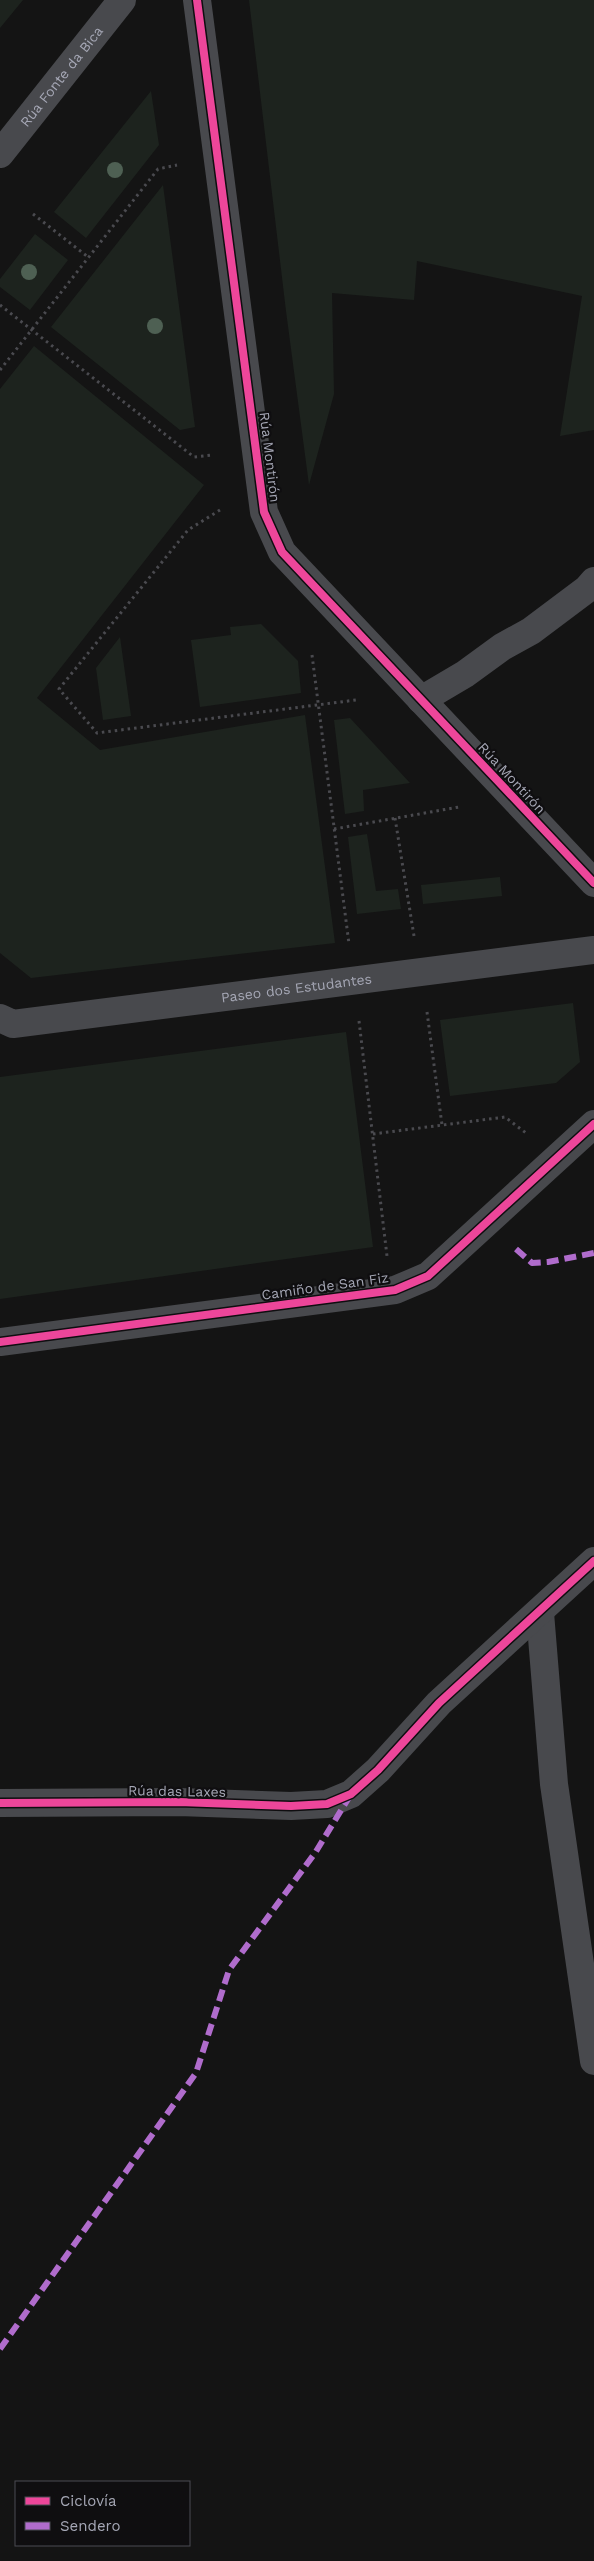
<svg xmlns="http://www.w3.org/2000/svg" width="594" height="2561" viewBox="0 0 594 2561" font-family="'Work Sans',sans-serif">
  <rect width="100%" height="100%" fill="#141414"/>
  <path fill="#1d231e" d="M0,0H23L0,28Z
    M249,0H594V430L560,436L582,296L417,261L414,300L332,293L334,394L309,485L286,311Z
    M151,91L159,145L86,238L54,212Z
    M163,185L195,427L180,430L51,327Z
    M35,234L68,260L30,310L0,287V279Z
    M34,346L204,485L37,698L100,750L305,715L335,943L31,978L0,953V389Z
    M261,624L298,661L301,693L200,707L191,640L231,635L230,627Z
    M120,637L131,716L103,720L96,668Z
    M350,718L410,783L363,790L364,811L345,814L334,720Z
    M367,834L376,891L398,889L401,909L357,914L348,837Z
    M500,877L502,896L423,904L421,885Z
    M573,1003L580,1062L556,1083L450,1096L440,1020Z
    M346,1032L373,1247L0,1299V1077Z"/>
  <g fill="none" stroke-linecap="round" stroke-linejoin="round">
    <path stroke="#4a4a4f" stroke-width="3" stroke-dasharray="2.5 4" stroke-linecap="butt" d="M33,214L88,257
      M0,305L194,457L213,455
      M0,370L158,169L177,165
      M220,510L188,530L59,689L97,733L356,700
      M312,655L349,944
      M395,818L414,936
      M334,829L459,807
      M427,1012L442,1125
      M359,1021L387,1256
      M373,1134L505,1117L526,1133"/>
    <g stroke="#48494d" stroke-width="28">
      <path d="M197,0L264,512L282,552L594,883"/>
      <path id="s1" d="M0,154L122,0"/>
      <path d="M421,700L465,674L502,647L531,631L587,589L594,581"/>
      <path id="s2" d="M0,1018L13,1024L594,950"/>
      <path d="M0,1342L395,1290L428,1276L594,1124"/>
      <path d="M540,1613L554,1784L594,2061"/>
      <path d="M0,1803L179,1802L291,1806L327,1804L351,1794L378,1770L439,1703L594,1561"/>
    </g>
    <path stroke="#b06ccc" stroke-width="6" stroke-dasharray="12 6" stroke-linecap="butt" d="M516,1249L532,1263L548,1262L594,1253
      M0,2349L196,2073L229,1970L315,1853L351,1794"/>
    <defs>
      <path id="cycleway" d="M197,0L264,512L282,552L594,883
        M0,1342L395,1290L428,1276L594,1124
        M0,1803L179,1802L291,1806L327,1804L351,1794L378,1770L439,1703L594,1561"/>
    </defs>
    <use href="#cycleway" stroke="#0f0e10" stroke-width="11"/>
    <use href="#cycleway" stroke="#ed469a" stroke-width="8"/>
  </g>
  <g fill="#4e6053">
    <circle cx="115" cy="170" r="8"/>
    <circle cx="29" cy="272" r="8"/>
    <circle cx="155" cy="326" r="8"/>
  </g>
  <g text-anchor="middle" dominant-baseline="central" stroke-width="4.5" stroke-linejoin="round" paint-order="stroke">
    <g font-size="14" fill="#a5a7b5" stroke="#0f0e10">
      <text stroke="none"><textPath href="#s1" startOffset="99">Rúa Fonte da Bica</textPath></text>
      <text transform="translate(270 457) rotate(83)">Rúa Montirón</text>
      <text transform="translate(512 778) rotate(47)">Rúa Montirón</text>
      <text stroke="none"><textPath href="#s2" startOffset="300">Paseo dos Estudantes</textPath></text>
      <text transform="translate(325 1286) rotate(-8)">Camiño de San Fiz</text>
      <text transform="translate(177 1791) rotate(1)">Rúa das Laxes</text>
    </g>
  </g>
  <rect x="15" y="2481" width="175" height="65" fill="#0f0e10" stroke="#4b4b52"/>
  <rect x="25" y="2497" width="25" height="8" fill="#ed469a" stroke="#4b4b52"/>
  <text x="60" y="2506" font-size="15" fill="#a5a7b5">Ciclovía</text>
  <rect x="25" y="2522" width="25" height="8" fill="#b06ccc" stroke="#4b4b52"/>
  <text x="60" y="2531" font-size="15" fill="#a5a7b5">Sendero</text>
</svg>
